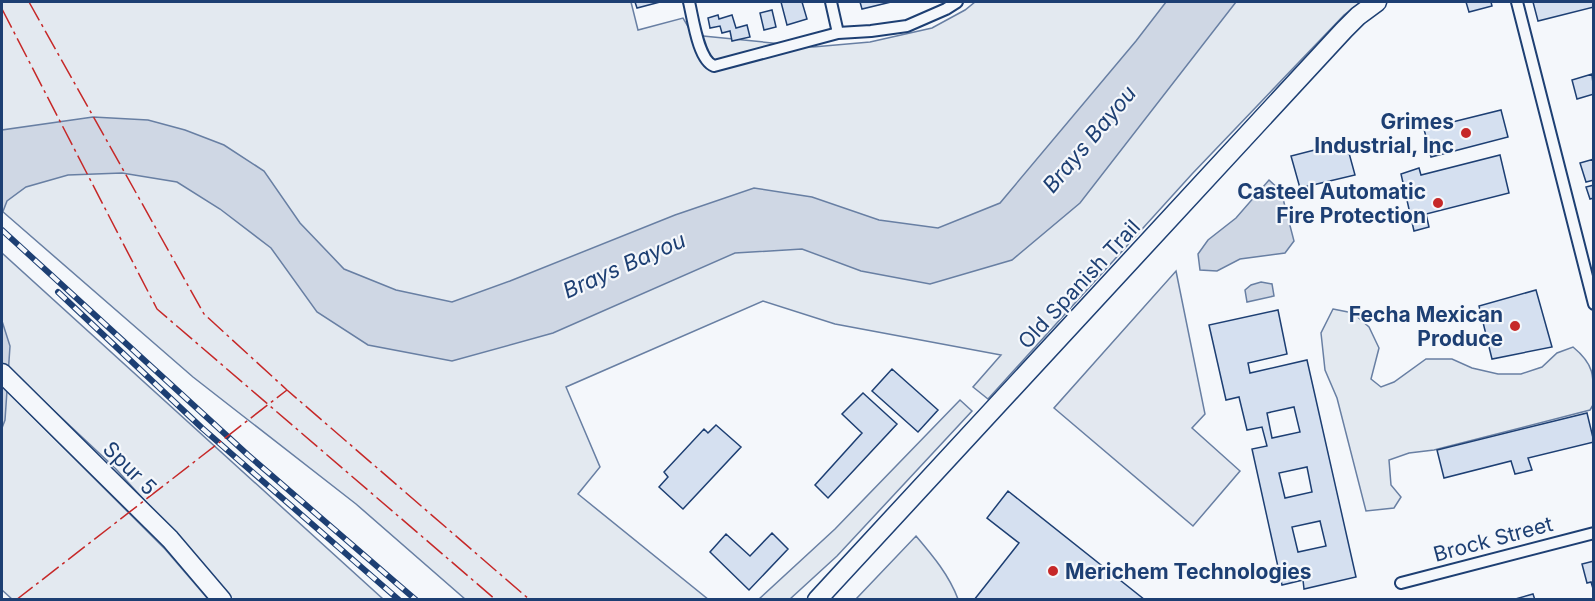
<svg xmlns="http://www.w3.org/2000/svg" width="1595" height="601" viewBox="0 0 1595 601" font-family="Inter,sans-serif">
  <rect width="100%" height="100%" fill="#f4f7fb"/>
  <path fill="#e3e9f0" stroke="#687fa3" stroke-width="1.5" d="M2,2H631L638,30L683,18L693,35L813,47L870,42L932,28L965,10L975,2H1361L1344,15L1192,174L988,399L973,387L1001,355L835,324L763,301L566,387L600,467L578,494L709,600L465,599L356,504L193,377L2,211Z
    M2,253L383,599H230L166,524L115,468L2,362Z
    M1333,309L1353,313L1369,327L1379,348L1371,379L1381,387L1394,382L1426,359H1452L1472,368L1498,374H1521L1542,367L1557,353L1573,347C1595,365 1594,376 1593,405L1590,410L1434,450L1409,453L1389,460L1391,485L1401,497L1394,508L1366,511L1337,398L1325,370L1321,333Z
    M2,386L165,549L208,599L13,600L2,590Z
    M960,400L972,411L837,556L790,599H759L835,529Z
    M916,536C933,556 949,575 958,599H856Z"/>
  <path fill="#e3e8f0" stroke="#687fa3" stroke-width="1.5" d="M1176,271L1205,414L1192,428L1240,471L1193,526L1054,408Z"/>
  <path fill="#cfd7e4" stroke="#687fa3" stroke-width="1.5" d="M1166,2H1236L1080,203L1012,260L930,284L861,271L802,249L735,253L553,333L452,361L368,345L317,312L271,248L220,209L177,182L122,173L68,175L26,187L7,201L2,214V130L93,117L148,120L185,130L224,145L264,171L300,223L344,269L396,290L452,302L510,281L675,215L754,188L812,197L879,220L938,228L1000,203L1136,41Z
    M1269,180L1281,191L1294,241L1285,253L1240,259L1217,271L1200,270L1198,254L1208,240L1236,218Z
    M1261,282L1272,284L1274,296L1247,302L1245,290L1251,285Z
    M2,321L10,346L5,420L2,428Z"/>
  <path fill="#d5e0f0" stroke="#1d3f73" stroke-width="1.5" fill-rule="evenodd" d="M635,2H660L637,8Z
    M781,2H802L807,19L787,25Z
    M860,2H891L862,9Z
    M1466,2H1491L1492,6L1469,12Z
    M1533,2H1594V7L1538,21Z
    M772,10L776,27L764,30L760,13Z
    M718,15L719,19L732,15L736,28L747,25L750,37L732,41L730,31L722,33L720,26L710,28L708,18Z
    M1592,74L1594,94L1577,99L1572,80Z
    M1501,110L1508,137L1431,157L1424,129Z
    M1346,142L1355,175L1300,188L1291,156Z
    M1500,155L1509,193L1426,214L1429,227L1414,231L1401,174L1419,168L1421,175Z
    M1594,159V180L1586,182L1580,163Z
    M1594,185V198L1590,199L1586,187Z
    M1536,290L1552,347L1492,359L1479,306Z
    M1278,310L1287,354L1248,363L1250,373L1307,360L1356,577L1304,589L1303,580L1282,585L1252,449L1267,446L1262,427L1247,430L1239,397L1226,400L1209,325ZM1294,407L1300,432L1272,438L1267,413ZM1307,467L1312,492L1285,498L1279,473ZM1320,521L1326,546L1298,552L1292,527Z
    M892,369L938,410L918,432L872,391Z
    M863,393L897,424L828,498L815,485L862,433L842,414Z
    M1587,413L1594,442L1528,458L1532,470L1515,474L1511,461L1444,478L1437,450Z
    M716,425L741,447L683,509L659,487L668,477L664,472L704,429L708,433Z
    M1008,491L1145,600H974L1019,543L987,518Z
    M772,533L788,549L749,590L710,552L726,534L750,556Z
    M1594,561V592L1591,582L1587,583L1582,564Z
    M1533,594L1535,600H1512Z"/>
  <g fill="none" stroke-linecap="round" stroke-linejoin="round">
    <defs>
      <path id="minor" d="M689,2C693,18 698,60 714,66L838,33L871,31L907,26L946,9L957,2
        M831,2L838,33
        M1517,2L1594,304
        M1401,583L1594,533"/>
      <path id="primary" d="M817,600L1344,30L1358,16L1377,2"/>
      <path id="trunk" d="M2,373L170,539L222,600"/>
    </defs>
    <use href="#minor" stroke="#1d3f73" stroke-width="14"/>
    <use href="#primary" stroke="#1d3f73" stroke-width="21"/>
    <use href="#trunk" stroke="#1d3f73" stroke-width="21"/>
    <use href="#minor" stroke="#f4f7fb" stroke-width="10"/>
    <use href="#primary" stroke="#f4f7fb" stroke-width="18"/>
    <use href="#trunk" stroke="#f4f7fb" stroke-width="18"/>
    <defs>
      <path id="rail" d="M2,230L248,455L416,600
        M58,292L202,428L399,600"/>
    </defs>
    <use href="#rail" stroke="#1d3f73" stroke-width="6"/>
    <use href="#rail" stroke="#f4f7fb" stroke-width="4" stroke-dasharray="11" stroke-linecap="butt"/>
    <path stroke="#c62828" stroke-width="1.5" stroke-dasharray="21 4.5 3 4.5" stroke-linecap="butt" d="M29,2L204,314L287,390L530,600
      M2,9L157,309L496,600
      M16,600L287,390"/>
  </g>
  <g fill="#c62828" stroke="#f4f7fb" stroke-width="2">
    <circle cx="1466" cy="133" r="6"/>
    <circle cx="1438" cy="203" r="6"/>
    <circle cx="1515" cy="326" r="6"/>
    <circle cx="1053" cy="571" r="6"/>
  </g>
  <g text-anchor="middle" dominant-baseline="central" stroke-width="4.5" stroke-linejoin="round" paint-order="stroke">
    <g font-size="21" font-weight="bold" fill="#1d3f73" stroke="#f4f7fb" text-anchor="end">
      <text x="1454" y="121">Grimes<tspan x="1454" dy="24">Industrial, Inc</tspan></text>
      <text x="1426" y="191">Casteel Automatic<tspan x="1426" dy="24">Fire Protection</tspan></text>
      <text x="1503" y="314">Fecha Mexican<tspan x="1503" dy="24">Produce</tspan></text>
      <text x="1065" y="571" text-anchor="start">Merichem Technologies</text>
    </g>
    <g font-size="21" fill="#1d3f73" stroke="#f4f7fb">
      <text transform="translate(1079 284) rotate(-47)">Old Spanish Trail</text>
      <text transform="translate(130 468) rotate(45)">Spur 5</text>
      <text transform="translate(1493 539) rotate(-15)">Brock Street</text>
    </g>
    <g font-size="22" font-style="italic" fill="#1d3f73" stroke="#f4f7fb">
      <text transform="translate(1089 139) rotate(-50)">Brays Bayou</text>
      <text transform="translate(624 265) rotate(-24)">Brays Bayou</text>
    </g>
  </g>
  <rect width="1595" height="601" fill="none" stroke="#1d3f73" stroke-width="6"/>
</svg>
